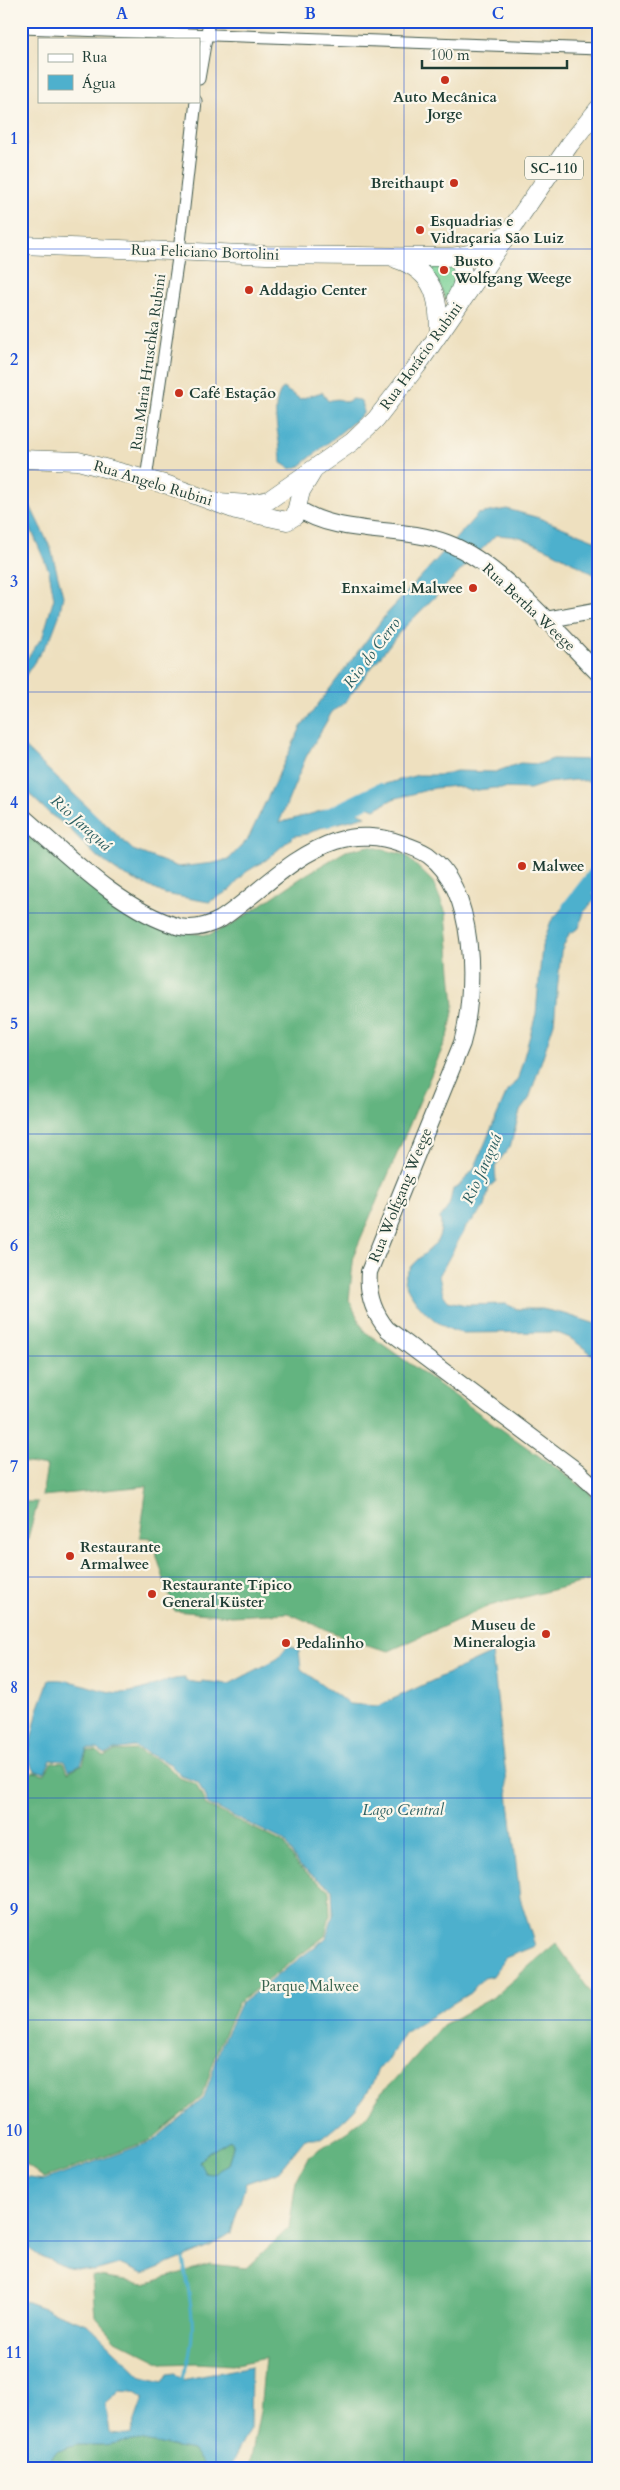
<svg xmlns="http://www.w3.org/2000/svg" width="620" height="2490" viewBox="0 0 620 2490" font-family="Cardo,serif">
  <rect width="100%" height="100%" fill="#fbf7ec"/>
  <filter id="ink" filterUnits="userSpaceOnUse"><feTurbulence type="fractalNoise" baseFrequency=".02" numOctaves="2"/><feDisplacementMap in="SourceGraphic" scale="10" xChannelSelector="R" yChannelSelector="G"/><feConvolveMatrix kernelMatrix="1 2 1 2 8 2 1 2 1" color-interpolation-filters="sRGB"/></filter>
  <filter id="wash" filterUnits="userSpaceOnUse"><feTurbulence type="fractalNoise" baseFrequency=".0096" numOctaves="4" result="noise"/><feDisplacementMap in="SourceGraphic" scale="20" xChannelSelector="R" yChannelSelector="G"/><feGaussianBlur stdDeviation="1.12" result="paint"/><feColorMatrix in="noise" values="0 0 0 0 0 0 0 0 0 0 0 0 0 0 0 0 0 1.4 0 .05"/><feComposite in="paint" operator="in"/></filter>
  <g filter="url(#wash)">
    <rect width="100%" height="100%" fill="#eee0bf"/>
    <path fill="#7bd297" stroke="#4d8866" d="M419,261H447L457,267L454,287L445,300C441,283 432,272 419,261Z"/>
    <path fill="#64b480" stroke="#42785a" d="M23,831L128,906L180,932L208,935L231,925L307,874L346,851L369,846L405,855L433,882L446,913L454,1006L449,1033L354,1254L349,1300L364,1331L588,1491L599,1504V1578L489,1606L389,1651L355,1642L288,1613L232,1616L174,1611L151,1538L140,1537L147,1486L42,1496L47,1466L21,1462Z
      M21,1502H38L27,1541L21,1540Z
      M136,1750L165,1764L180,1778L196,1784L206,1805L284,1843L298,1867L329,1890L330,1915L325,1936L238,2003L220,2043L202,2097L151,2140L44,2178L21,2161V1784L33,1772L45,1774L52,1762L64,1763L68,1772L83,1764L87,1751H97L104,1757L115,1751Z
      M556,1943L599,2004V2469H251L250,2463L260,2411L265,2358L233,2365L195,2363L164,2364L116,2340L95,2316L92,2276L145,2284L210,2264L246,2268L289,2228L296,2181L309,2156L348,2131L368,2114L382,2091L395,2080L443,2025L492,1998Z
      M230,2140L233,2146L228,2165L212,2174L205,2173L199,2163L208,2153Z
      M139,2440L192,2450L208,2469H44L56,2452L76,2445H104Z"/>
    <path fill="#4eb0cd" stroke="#367680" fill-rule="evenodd" d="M21,86L27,122L25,195L21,216Z
      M283,388L300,399L322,392L328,401C335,399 339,398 346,402L352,399L360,400L363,405V414L300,466L291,469L281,463C281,438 268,408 283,388Z
      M21,487L51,549L63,596L59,616L51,637L21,682V667L43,636L54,598L49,571L21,506Z
      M507,509L539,518L599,542V577L552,551L520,537L496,535L398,634L344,703L332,712L306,757L279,823L342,805L366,816L320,828L307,834L294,836L266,860L246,872L230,890L209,902L165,894L120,873L95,855L66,825L51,815L21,786V744L133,850L178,867L214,863L229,859L248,839L301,727L384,617L478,514Z
      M553,759L599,760V782L575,780L548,783L530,789L494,788L470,791L456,786L435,788L393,799L375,809L354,800L365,797L385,784L418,775H442L456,771L495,772L520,763L539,764Z
      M577,887L597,897L584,912L579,928L569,934L561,952L554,1023L529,1099L520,1111L510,1147L495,1166L496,1181L489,1187L485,1207L466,1227L439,1276L443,1294L448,1301L466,1305L506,1304L517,1309H542L565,1314L599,1325V1359L570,1338L555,1332L462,1333C438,1329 413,1303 404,1281C410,1252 447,1253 440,1218L449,1206L453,1189L458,1187L474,1169L506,1094L518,1078L536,1014L542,946L551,921L571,898Z
      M288,1645L299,1650L301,1669L349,1704L378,1706L492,1653L520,1898L535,1946L505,1958L493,1976L483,1978L470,1993L404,2033L387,2062L378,2068C369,2100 346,2119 321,2139H305L278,2172L246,2183L231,2233L210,2247L143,2274L119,2264L94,2271L68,2268L38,2255L21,2243V2177L44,2180L153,2141L204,2098L222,2043L240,2004L326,1938L333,1915L332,1889L299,1866L285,1841L208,1804L198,1782L181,1776L170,1764L134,1747L114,1750L105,1755L98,1749H87L81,1764L69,1770L65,1761L51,1760L45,1772L35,1771L27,1758L38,1710L49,1680C75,1677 97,1693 122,1693C146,1692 164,1678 185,1678V1681L201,1683L202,1681L229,1684L277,1659ZM230,2140L233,2146L228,2165L212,2174L205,2173L199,2162L208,2153Z
      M25,2301L87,2324L142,2377L163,2382L168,2374L175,2373L182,2380L251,2366L250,2429L232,2462L222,2469H208L192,2450L139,2440L104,2445H76L56,2452L44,2469H21V2309ZM120,2391L133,2392L143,2398L130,2435L110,2433L106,2404Z"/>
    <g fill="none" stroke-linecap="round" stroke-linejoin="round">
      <path stroke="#4eb0cd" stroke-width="3" d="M181,2380C200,2338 191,2303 183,2259"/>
      <path stroke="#4eb0cd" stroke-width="18" d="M327,818L380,792
        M571,908L599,872"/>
    </g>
  </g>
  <g filter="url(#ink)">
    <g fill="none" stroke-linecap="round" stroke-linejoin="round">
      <defs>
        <path id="minor" d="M21,28L599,49
          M199,79L209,21
          M146,479L179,251L196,101"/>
        <path id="secondary" d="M297,508C340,537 400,525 447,543C500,563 558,633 599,674
          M545,620L599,610
          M21,815C65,853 123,912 180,927C194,930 208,926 221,919C258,894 292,855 336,841C356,834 381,836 400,843C409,846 419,849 428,855C477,890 476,991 462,1043L369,1272C367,1294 373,1312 387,1329L577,1471L599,1491"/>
        <path id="primary" d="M21,245L266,255L446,257C468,256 483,251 501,237
          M396,259C435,272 439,298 439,334
          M456,298C465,282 465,273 458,256
          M21,459L78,461L168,485L236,510L287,521L295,516L301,491L312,473
          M218,502L249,504L269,500L352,442L376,419L417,366L570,144L599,108"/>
      </defs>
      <use href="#minor" stroke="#3e5549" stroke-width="13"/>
      <use href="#secondary" stroke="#3e5549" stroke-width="18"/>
      <use href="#primary" stroke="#3e5549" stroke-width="19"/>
      <use href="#minor" stroke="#fff" stroke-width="11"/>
      <use href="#secondary" stroke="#fff" stroke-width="16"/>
      <use href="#primary" stroke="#fff" stroke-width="18"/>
    </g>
  </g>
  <path fill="none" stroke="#1d4ed8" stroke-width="1" stroke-opacity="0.55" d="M216,21V2469M404,21V2469M21,249H599M21,470H599M21,692H599M21,913H599M21,1134H599M21,1356H599M21,1577H599M21,1798H599M21,2020H599M21,2241H599"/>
  <g fill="#c8321e" stroke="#fbf7ec" stroke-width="2">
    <circle cx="445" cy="80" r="5"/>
    <circle cx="454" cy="183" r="5"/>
    <circle cx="420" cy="230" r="5"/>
    <circle cx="444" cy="270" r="5"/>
    <circle cx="249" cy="290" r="5"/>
    <circle cx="179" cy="393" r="5"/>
    <circle cx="473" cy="588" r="5"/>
    <circle cx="522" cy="866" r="5"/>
    <circle cx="70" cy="1556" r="5"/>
    <circle cx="152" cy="1594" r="5"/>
    <circle cx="546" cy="1634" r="5"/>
    <circle cx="286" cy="1643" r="5"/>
  </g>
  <g text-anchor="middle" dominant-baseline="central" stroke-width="4.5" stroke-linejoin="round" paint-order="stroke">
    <rect fill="#fbf7ec" stroke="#61756b" stroke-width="1" x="525" y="156.5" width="58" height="23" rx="4"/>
    <g font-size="14" font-weight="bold" fill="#1f3d34">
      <text x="554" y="168">SC-110</text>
    </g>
    <g font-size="15" font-weight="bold" fill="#1f3d34" stroke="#fbf7ec" text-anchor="start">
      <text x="445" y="97" text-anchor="middle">Auto Mecânica<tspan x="445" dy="17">Jorge</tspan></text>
      <text x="444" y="183" text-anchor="end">Breithaupt</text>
      <text x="430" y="221">Esquadrias e<tspan x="430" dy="17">Vidraçaria São Luiz</tspan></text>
      <text x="454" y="261">Busto<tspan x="454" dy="17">Wolfgang Weege</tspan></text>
      <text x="259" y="290">Addagio Center</text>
      <text x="189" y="393">Café Estação</text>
      <text x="463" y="588" text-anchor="end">Enxaimel Malwee</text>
      <text x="532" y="866">Malwee</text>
      <text x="80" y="1547">Restaurante<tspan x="80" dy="17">Armalwee</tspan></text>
      <text x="162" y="1585">Restaurante Típico<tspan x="162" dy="17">General Küster</tspan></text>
      <text x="536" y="1625" text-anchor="end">Museu de<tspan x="536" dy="17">Mineralogia</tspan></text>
      <text x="296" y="1643">Pedalinho</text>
    </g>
    <g font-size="15" fill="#1f3d34" stroke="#fbf7ec">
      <text transform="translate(205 252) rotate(2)">Rua Feliciano Bortolini</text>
      <text transform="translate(421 356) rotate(-54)">Rua Horácio Rubini</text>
      <text transform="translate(148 362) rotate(-82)">Rua Maria Hruschka Rubini</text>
      <text transform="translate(153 483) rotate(17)">Rua Angelo Rubini</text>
      <text transform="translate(529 607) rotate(43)">Rua Bertha Weege</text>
      <text transform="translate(400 1195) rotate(-68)">Rua Wolfgang Weege</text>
    </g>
    <g font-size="15" fill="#36624d" stroke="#fbf7ec">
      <text x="310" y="1986">Parque Malwee</text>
    </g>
    <g font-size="16" font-style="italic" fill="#2d6062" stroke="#fbf7ec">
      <text transform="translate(372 653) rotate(-53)">Rio do Cerro</text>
      <text transform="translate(81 823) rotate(42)">Rio Jaraguá</text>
      <text transform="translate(482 1169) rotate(-66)">Rio Jaraguá</text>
      <text x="403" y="1810">Lago Central</text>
    </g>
  </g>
  <rect width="620" height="2490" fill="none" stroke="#fbf7ec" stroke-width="55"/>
  <rect x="38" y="38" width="162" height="65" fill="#fbf7ec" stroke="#a3ada2"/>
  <rect x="48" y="54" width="25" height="8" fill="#ffffff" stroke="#a3ada2"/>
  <text x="82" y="62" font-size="15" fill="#1f3d34">Rua</text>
  <rect x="48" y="75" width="25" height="15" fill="#4eb0cd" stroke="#a3ada2"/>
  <text x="82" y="88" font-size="15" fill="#1f3d34">Água</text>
  <path d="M422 60v8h145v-8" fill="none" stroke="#1f3d34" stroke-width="2.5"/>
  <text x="430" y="60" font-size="15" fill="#1f3d34" stroke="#fbf7ec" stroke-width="4" paint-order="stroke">100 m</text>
  <rect x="28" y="28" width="564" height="2434" fill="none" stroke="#1d4ed8" stroke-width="2"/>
  <g font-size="16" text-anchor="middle" font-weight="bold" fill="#1d4ed8">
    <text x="122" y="19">A</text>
    <text x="310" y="19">B</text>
    <text x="498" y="19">C</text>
    <text x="14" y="144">1</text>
    <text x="14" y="365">2</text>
    <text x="14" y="587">3</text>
    <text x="14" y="808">4</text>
    <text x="14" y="1029">5</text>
    <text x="14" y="1251">6</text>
    <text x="14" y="1472">7</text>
    <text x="14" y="1693">8</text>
    <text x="14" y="1915">9</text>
    <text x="14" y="2136">10</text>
    <text x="14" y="2358">11</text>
  </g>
</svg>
